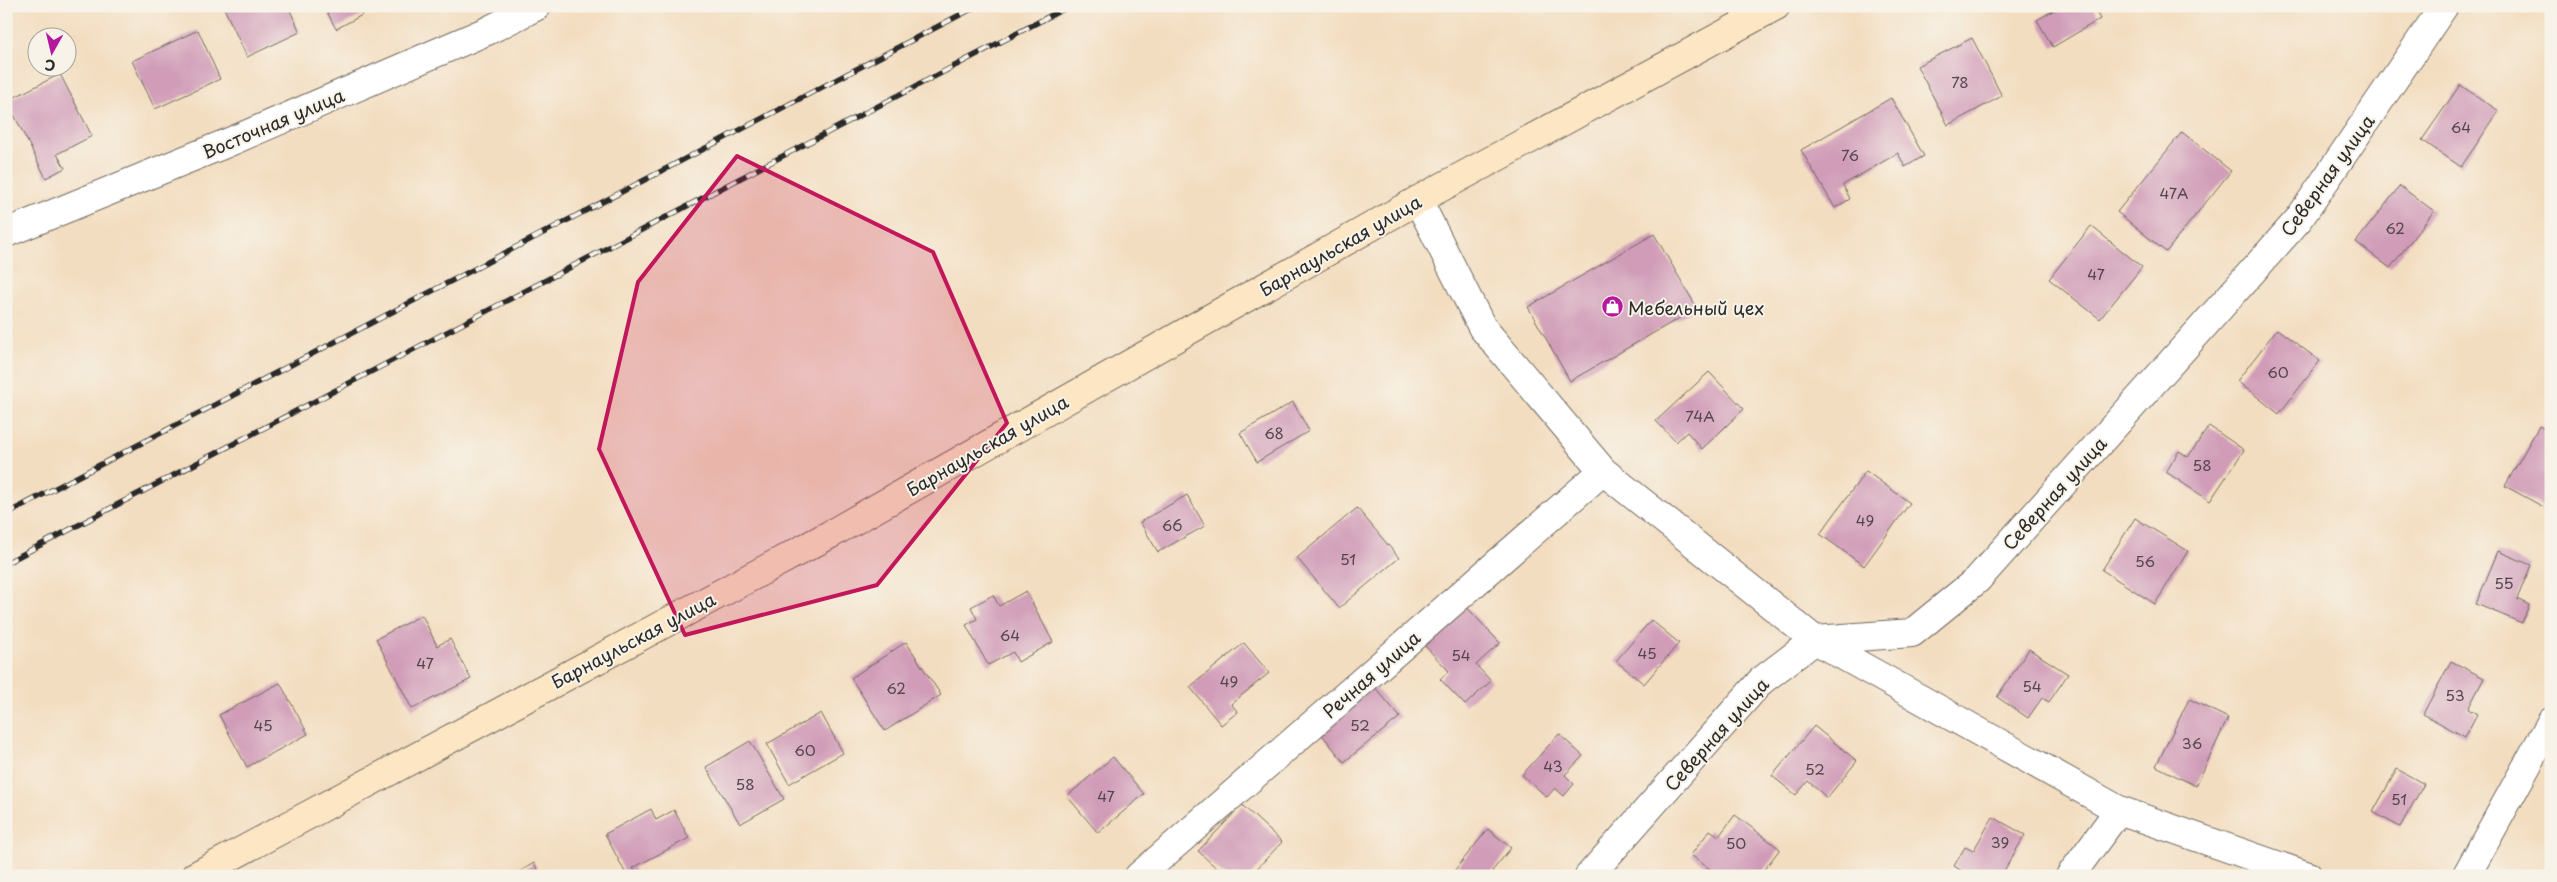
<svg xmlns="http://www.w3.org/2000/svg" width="2557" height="882" viewBox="0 0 2557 882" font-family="'Playpen Sans',sans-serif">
  <rect width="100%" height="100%" fill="#f7f3e8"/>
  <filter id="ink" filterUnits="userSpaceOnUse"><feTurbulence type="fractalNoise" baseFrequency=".02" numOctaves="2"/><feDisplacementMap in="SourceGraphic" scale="10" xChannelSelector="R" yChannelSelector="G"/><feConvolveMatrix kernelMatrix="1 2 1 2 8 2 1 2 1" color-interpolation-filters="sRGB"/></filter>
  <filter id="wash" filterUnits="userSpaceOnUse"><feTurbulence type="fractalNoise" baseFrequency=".0096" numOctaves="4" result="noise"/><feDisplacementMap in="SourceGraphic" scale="20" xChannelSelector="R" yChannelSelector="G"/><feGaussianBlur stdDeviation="1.12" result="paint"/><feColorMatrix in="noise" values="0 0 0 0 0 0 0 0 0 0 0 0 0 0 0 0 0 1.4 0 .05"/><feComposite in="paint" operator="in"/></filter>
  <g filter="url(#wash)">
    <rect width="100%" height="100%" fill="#f3ddc0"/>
    <g id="blocks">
      <path fill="#d09cb8" d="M223,6H288L300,32L247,57Z
        M324,6H357L362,15L336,29Z
        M2061,6H2093L2100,19L2053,47L2037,20Z
        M198,30L220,79L155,109L132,61Z
        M1972,38L2002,96L1948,125L1917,66Z
        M60,74L92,136L57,154L65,168L46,178L7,101Z
        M2460,85L2499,111L2461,167L2422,140Z
        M1891,98L1924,156L1905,167L1898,153L1843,185L1850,199L1835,208L1801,150Z
        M2182,132L2231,171L2166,252L2117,212Z
        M2400,186L2434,211L2390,268L2356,242Z
        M2091,226L2142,267L2100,319L2049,279Z
        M1654,234L1697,308L1570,381L1528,307Z
        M2277,329L2320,361L2279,414L2237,381Z
        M1709,372L1744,409L1702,449L1687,432L1676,442L1656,421Z
        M1293,402L1309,431L1257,462L1240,433Z
        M2209,426L2244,450L2210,501L2166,472L2179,451L2188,457Z
        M2539,426L2551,432V511L2505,486Z
        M1866,471L1910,503L1864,566L1820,534Z
        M1187,495L1205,526L1158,552L1140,522Z
        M1357,508L1399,558L1339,608L1297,558Z
        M2135,518L2188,551L2155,604L2102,570Z
        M2498,551L2531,565L2517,599L2529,605L2522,623L2476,604Z
        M1026,591L1053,642L1018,662L1013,652L988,665L966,625L977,619L971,607L993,595L999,606Z
        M1464,604L1500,643L1476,665L1491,681L1465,705L1440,679L1449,671L1422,643Z
        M422,615L437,646L450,639L471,679L412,709L376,639Z
        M1651,620L1679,643L1644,684L1616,661Z
        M906,642L941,695L885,731L851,678Z
        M1244,643L1269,673L1231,704L1238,712L1221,725L1190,687Z
        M2029,649L2068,674L2049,702L2042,698L2028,718L1997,697Z
        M2451,661L2484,678L2468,709L2477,714L2465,737L2423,714Z
        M280,683L308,734L247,767L219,715Z
        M1374,686L1400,717L1344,762L1319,731Z
        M2189,699L2228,718L2196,786L2156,766Z
        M821,713L843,753L789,784L767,744Z
        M1814,726L1857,761L1827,798L1808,781L1796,795L1772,776Z
        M1559,734L1583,756L1565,775L1574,784L1564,796L1555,788L1547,797L1522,775Z
        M750,741L784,799L740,824L706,767Z
        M1113,757L1144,794L1098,833L1067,796Z
        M2397,769L2424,784L2400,827L2373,812Z
        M1242,805L1282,842L1250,876H1225L1198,851Z
        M651,809L656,820L674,810L689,838L633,868L636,873L627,876L605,834Z
        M1735,815L1780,849L1759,876H1719L1691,855L1710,830L1719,836Z
        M1993,817L2025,835L2001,876H1960L1962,871L1954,866L1965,847L1973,851Z
        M1488,829L1511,848L1492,871L1497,876H1450Z
        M534,863L541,876H512Z"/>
    </g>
  </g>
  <g filter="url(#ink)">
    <use href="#blocks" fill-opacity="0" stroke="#71695f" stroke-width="1"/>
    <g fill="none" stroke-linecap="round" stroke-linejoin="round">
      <defs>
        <path id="street" d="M1418,200L1482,327L1603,471L1815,640L2119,810L2308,876
          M6,233L227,143L487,31L537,6
          M1139,876L1603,471
          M1589,876L1761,681L1815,640L1912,633L1977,580L2299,219L2444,6
          M2070,876L2119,810
          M2466,876L2551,722"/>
        <path id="secondary" d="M195,876L829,535L1418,200L1776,6"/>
      </defs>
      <use href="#street" stroke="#71695f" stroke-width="30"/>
      <use href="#secondary" stroke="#71695f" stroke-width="30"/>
      <use href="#street" stroke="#fff" stroke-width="28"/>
      <use href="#secondary" stroke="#fce6c4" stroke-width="28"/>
      <defs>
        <path id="rail" d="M6,514L977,6
          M6,563L1069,6"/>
      </defs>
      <use href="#rail" stroke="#2b2b2b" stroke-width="5.5"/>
      <use href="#rail" stroke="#f7f3e8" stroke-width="4" stroke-dasharray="11" stroke-linecap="butt"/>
    </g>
  </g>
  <path fill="#c2185b" fill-opacity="0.2" stroke="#c2185b" stroke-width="4" stroke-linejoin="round" d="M737,156L933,252L1007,423L877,585L685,635L599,449L638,282Z"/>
  <defs>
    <symbol id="shop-disc" viewBox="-11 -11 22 22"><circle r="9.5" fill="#b5179e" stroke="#f7f3e8"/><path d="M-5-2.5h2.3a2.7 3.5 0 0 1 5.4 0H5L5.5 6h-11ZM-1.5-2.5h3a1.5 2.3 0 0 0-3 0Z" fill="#fff"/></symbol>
  </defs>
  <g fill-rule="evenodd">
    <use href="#shop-disc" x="1600" y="294" width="25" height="25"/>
  </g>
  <g text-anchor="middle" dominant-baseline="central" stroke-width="4" stroke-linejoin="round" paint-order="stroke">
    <g font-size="15" fill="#54474e">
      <text x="1960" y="81">78</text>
      <text x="2461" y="126">64</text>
      <text x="1850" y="154">76</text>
      <text x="2174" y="192">47А</text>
      <text x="2395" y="227">62</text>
      <text x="2096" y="273">47</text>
      <text x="2278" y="371">60</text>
      <text x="1700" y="415">74А</text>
      <text x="1274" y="432">68</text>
      <text x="2202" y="464">58</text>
      <text x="1865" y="519">49</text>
      <text x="1172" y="524">66</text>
      <text x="1348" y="558">51</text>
      <text x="2145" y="560">56</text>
      <text x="2504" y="582">55</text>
      <text x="1010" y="634">64</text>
      <text x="1647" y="652">45</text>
      <text x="1461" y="654">54</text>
      <text x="425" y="662">47</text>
      <text x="1229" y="680">49</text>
      <text x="2032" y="685">54</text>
      <text x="896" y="687">62</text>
      <text x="2455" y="694">53</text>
      <text x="263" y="724">45</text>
      <text x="1360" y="724">52</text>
      <text x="2192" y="742">36</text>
      <text x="805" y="749">60</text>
      <text x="1553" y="765">43</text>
      <text x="1815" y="768">52</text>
      <text x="745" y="783">58</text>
      <text x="1106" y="795">47</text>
      <text x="2399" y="798">51</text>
      <text x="2000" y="841">39</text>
      <text x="1736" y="842">50</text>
    </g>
    <g font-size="18" fill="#2b2b2b" stroke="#f7f3e8">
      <text transform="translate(273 123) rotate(-23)">Восточная улица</text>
      <text transform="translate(2327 175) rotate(-54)">Северная улица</text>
      <text transform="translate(1340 245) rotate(-30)">Барнаульская улица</text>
      <text transform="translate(987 445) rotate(-30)">Барнаульская улица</text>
      <text transform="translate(2054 493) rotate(-48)">Северная улица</text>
      <text transform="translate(633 640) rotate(-28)">Барнаульская улица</text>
      <text transform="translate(1371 674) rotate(-41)">Речная улица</text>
      <text transform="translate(1716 734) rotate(-48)">Северная улица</text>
    </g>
    <g font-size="18" fill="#2b2b2b" stroke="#f7f3e8" text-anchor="start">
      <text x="1628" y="307">Мебельный цех</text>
    </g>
  </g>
  <rect width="2557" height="882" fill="none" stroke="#f7f3e8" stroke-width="25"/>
  <g transform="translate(52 52) rotate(188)"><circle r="24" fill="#f7f3e8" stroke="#a5a39c"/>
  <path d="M0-4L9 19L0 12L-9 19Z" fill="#b5179e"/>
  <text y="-8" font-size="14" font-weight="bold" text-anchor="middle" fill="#2b2b2b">С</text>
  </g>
</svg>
